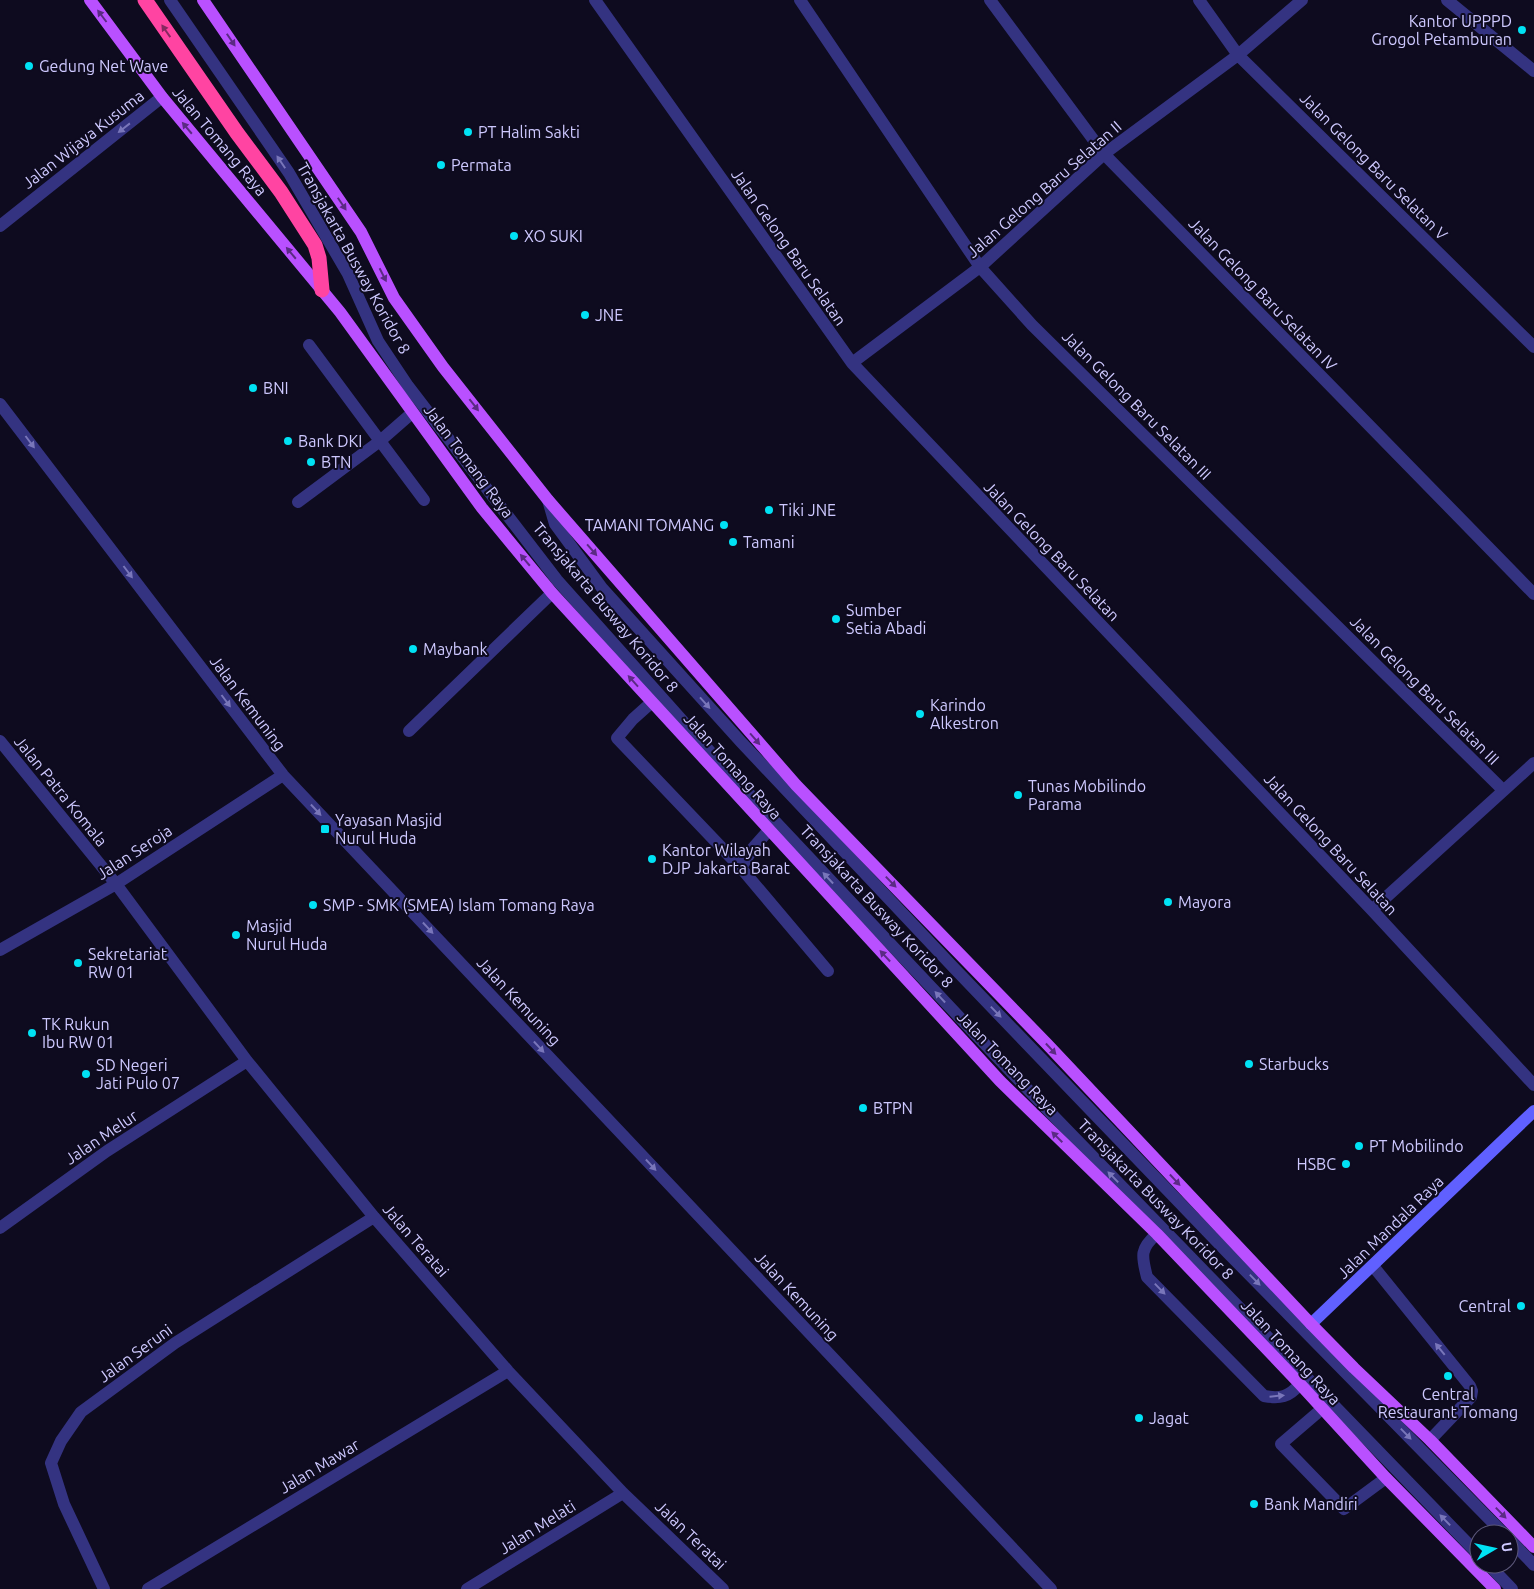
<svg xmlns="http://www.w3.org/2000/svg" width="1534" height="1589" viewBox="0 0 1534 1589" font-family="Ubuntu,sans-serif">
  <rect width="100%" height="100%" fill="#0e0b1f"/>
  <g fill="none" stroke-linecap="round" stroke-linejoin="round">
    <path stroke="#343381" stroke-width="12" d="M170,0L289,173L348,274L378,341L408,386L557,580L722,765L1012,1073L1479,1555
      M412,413L380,441L424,500
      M548,500L555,524L602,588L741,742L954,968L1228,1253L1504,1534
      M298,502L380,441L309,345
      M652,702L633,719L617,738L741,868L828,971
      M409,731L552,593
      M741,868L753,848L769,830
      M1157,1234C1139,1249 1142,1257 1147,1277L1264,1396C1280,1399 1289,1397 1300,1384
      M1373,1266L1470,1386L1472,1391L1471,1397L1430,1440
      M1323,1408L1281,1444L1344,1509L1386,1478
      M1509,1539L1534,1565
      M1488,1564L1512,1589"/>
    <path stroke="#343381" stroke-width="12" d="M595,0L852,363L1372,910L1534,1085
      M800,0L980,267L1032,325L1503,790
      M990,0L1104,154L1534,594
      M1199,0L1238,55L1534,347
      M1447,0L1534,71
      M0,226L162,97
      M852,363L980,267L1104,154L1238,55L1302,0
      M0,404L283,775L1051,1589
      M0,741L116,884L247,1061L374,1217L508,1371L623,1493L723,1589
      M1372,910L1534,763
      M0,950L116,884L283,775
      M0,1228L107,1151L247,1061
      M104,1589L64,1504L51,1463L61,1441L81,1412L175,1343L374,1217
      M148,1589L508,1371
      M467,1589L623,1493"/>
    <path stroke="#6060ff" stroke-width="12" d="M1311,1324L1534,1111"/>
    <path stroke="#b950ff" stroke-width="12" d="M90,0L162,97L340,312L482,508L552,593L1000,1081L1157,1234L1300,1384L1386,1478L1495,1589
      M203,0L361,232L394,298L443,367L548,500L796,785L1047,1044L1311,1324L1354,1368L1430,1440L1534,1547"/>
    <path stroke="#ff44a2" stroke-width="15" d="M145,0L237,133L281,192L315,245L319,258L322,290"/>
  </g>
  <defs><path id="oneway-solid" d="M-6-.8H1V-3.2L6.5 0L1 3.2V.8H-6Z" transform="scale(1.25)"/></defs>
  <g fill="#5b2a84">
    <use href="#oneway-solid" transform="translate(102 16) rotate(-127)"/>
    <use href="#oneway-solid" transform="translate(231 40) rotate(56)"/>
    <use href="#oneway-solid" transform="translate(187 128) rotate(-130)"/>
    <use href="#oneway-solid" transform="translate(342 204) rotate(56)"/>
    <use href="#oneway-solid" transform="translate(291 253) rotate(-130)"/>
    <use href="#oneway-solid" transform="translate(383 275) rotate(63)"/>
    <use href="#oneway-solid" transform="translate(474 405) rotate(52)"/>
    <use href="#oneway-solid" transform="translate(592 550) rotate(49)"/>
    <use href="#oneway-solid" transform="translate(525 560) rotate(-130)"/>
    <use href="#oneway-solid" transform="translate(633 681) rotate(-132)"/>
    <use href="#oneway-solid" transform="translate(755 739) rotate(49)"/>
    <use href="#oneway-solid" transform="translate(891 882) rotate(46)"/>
    <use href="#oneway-solid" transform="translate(885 956) rotate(-133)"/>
    <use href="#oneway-solid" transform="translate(1051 1049) rotate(47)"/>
    <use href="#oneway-solid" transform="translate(1057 1137) rotate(-135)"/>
    <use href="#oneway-solid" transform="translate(1175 1180) rotate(47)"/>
    <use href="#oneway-solid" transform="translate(1501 1513) rotate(46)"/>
  </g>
  <use fill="#862860" href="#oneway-solid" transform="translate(166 31) rotate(-125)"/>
  <g fill="#7976ba">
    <use href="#oneway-solid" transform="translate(124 128) rotate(142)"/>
    <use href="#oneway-solid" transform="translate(281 162) rotate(-124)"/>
    <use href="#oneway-solid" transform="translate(30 442) rotate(53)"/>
    <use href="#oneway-solid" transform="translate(128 572) rotate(53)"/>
    <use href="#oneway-solid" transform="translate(226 701) rotate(53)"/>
    <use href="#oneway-solid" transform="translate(705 703) rotate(48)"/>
    <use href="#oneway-solid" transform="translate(316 810) rotate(47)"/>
    <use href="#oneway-solid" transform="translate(828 878) rotate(-133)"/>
    <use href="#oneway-solid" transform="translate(428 928) rotate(47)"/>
    <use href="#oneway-solid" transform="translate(940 997) rotate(-133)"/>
    <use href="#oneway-solid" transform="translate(996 1012) rotate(46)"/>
    <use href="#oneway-solid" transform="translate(539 1047) rotate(47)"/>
    <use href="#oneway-solid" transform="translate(651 1165) rotate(47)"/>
    <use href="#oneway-solid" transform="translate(1113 1177) rotate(-134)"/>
    <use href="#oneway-solid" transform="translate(1255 1280) rotate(46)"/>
    <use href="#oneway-solid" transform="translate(1160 1289) rotate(46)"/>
    <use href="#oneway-solid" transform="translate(1440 1349) rotate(-129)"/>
    <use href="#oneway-solid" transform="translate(1277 1396) rotate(-6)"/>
    <use href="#oneway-solid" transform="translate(1406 1434) rotate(46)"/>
    <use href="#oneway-solid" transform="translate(1445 1520) rotate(-134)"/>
  </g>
  <g fill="#00e2f4" stroke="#0e0b1f" stroke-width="2">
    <circle cx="1522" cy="30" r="5"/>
    <circle cx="29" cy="66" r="5"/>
    <circle cx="468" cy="132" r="5"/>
    <circle cx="441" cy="165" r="5"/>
    <circle cx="514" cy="236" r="5"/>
    <circle cx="585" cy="315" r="5"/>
    <circle cx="253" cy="388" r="5"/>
    <circle cx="288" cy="441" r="5"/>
    <circle cx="311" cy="462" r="5"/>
    <circle cx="769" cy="510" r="5"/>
    <circle cx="724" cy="525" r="5"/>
    <circle cx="733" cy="542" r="5"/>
    <circle cx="836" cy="619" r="5"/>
    <circle cx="413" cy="649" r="5"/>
    <circle cx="920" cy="714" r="5"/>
    <circle cx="1018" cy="795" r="5"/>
    <rect x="320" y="824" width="10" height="10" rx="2.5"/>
    <circle cx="652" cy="859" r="5"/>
    <circle cx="1168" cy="902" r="5"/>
    <circle cx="313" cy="905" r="5"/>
    <circle cx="236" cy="935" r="5"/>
    <circle cx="78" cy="963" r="5"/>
    <circle cx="32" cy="1033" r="5"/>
    <circle cx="1249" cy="1064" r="5"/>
    <circle cx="86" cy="1074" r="5"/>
    <circle cx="863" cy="1108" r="5"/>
    <circle cx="1359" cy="1146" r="5"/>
    <circle cx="1346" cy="1164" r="5"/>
    <circle cx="1521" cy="1306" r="5"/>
    <circle cx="1448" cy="1376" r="5"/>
    <circle cx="1139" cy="1418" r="5"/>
    <circle cx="1254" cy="1504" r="5"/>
  </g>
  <g text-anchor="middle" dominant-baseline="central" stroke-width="4" stroke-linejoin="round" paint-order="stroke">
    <g font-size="16" fill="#cec9ff" stroke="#0e0b1f" text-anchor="start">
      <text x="1512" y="21" text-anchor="end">Kantor UPPPD<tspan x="1512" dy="18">Grogol Petamburan</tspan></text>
      <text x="39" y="66">Gedung Net Wave</text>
      <text x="478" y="132">PT Halim Sakti</text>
      <text x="451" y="165">Permata</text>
      <text x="524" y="236">XO SUKI</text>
      <text x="595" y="315">JNE</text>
      <text x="263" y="388">BNI</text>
      <text x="298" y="441">Bank DKI</text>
      <text x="321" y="462">BTN</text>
      <text x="779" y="510">Tiki JNE</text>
      <text x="714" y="525" text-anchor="end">TAMANI TOMANG</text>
      <text x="743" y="542">Tamani</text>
      <text x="846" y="610">Sumber<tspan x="846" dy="18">Setia Abadi</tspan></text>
      <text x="423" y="649">Maybank</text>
      <text x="930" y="705">Karindo<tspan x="930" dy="18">Alkestron</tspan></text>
      <text x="1028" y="786">Tunas Mobilindo<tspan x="1028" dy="18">Parama</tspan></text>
      <text x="335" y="820">Yayasan Masjid<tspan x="335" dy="18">Nurul Huda</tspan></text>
      <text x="662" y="850">Kantor Wilayah<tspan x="662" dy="18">DJP Jakarta Barat</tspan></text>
      <text x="1178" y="902">Mayora</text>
      <text x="323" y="905">SMP - SMK (SMEA) Islam Tomang Raya</text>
      <text x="246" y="926">Masjid<tspan x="246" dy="18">Nurul Huda</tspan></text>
      <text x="88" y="954">Sekretariat<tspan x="88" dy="18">RW 01</tspan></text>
      <text x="42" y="1024">TK Rukun<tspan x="42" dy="18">Ibu RW 01</tspan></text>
      <text x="1259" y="1064">Starbucks</text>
      <text x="96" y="1065">SD Negeri<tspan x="96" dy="18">Jati Pulo 07</tspan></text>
      <text x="873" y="1108">BTPN</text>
      <text x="1369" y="1146">PT Mobilindo</text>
      <text x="1336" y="1164" text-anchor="end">HSBC</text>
      <text x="1511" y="1306" text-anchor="end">Central</text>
      <text x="1448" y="1394" text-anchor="middle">Central<tspan x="1448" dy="18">Restaurant Tomang</tspan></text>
      <text x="1149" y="1418">Jagat</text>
      <text x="1264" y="1504">Bank Mandiri</text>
    </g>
    <g font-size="16" fill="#cec9ff" stroke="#0e0b1f">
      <text transform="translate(83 139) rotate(-38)">Jalan Wijaya Kusuma</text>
      <text transform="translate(220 141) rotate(50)">Jalan Tomang Raya</text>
      <text transform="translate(1374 166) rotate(45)">Jalan Gelong Baru Selatan V</text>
      <text transform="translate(1044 189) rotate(-41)">Jalan Gelong Baru Selatan II</text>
      <text transform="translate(789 247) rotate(55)">Jalan Gelong Baru Selatan</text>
      <text transform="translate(354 258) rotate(61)">Transjakarta Busway Koridor 8</text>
      <text transform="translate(1263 294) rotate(46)">Jalan Gelong Baru Selatan IV</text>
      <text transform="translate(1137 405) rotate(45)">Jalan Gelong Baru Selatan III</text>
      <text transform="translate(469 461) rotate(53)">Jalan Tomang Raya</text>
      <text transform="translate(1052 551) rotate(46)">Jalan Gelong Baru Selatan</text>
      <text transform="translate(606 607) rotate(50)">Transjakarta Busway Koridor 8</text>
      <text transform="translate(1425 690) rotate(45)">Jalan Gelong Baru Selatan III</text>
      <text transform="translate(248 703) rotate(53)">Jalan Kemuning</text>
      <text transform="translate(733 766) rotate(48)">Jalan Tomang Raya</text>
      <text transform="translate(61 791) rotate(51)">Jalan Patra Komala</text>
      <text transform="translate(1331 844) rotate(47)">Jalan Gelong Baru Selatan</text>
      <text transform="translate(134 852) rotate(-33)">Jalan Seroja</text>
      <text transform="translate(877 906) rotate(47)">Transjakarta Busway Koridor 8</text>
      <text transform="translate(519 1001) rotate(47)">Jalan Kemuning</text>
      <text transform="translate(1008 1063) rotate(46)">Jalan Tomang Raya</text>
      <text transform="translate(101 1137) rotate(-34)">Jalan Melur</text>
      <text transform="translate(1156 1199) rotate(46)">Transjakarta Busway Koridor 8</text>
      <text transform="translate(1390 1227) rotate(-44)">Jalan Mandala Raya</text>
      <text transform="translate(416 1240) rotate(49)">Jalan Teratai</text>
      <text transform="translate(797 1296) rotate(47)">Jalan Kemuning</text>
      <text transform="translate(1291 1352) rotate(47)">Jalan Tomang Raya</text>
      <text transform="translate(135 1353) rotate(-36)">Jalan Seruni</text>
      <text transform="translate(319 1466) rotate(-31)">Jalan Mawar</text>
      <text transform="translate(537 1527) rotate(-32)">Jalan Melati</text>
      <text transform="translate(691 1535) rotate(44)">Jalan Teratai</text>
    </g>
  </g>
  <g transform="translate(1494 1549) rotate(81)"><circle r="24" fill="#0e0b1f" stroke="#5b5779"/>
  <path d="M0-4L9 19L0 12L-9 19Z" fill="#00e2f4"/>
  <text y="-8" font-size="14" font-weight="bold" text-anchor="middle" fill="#cec9ff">U</text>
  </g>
</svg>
